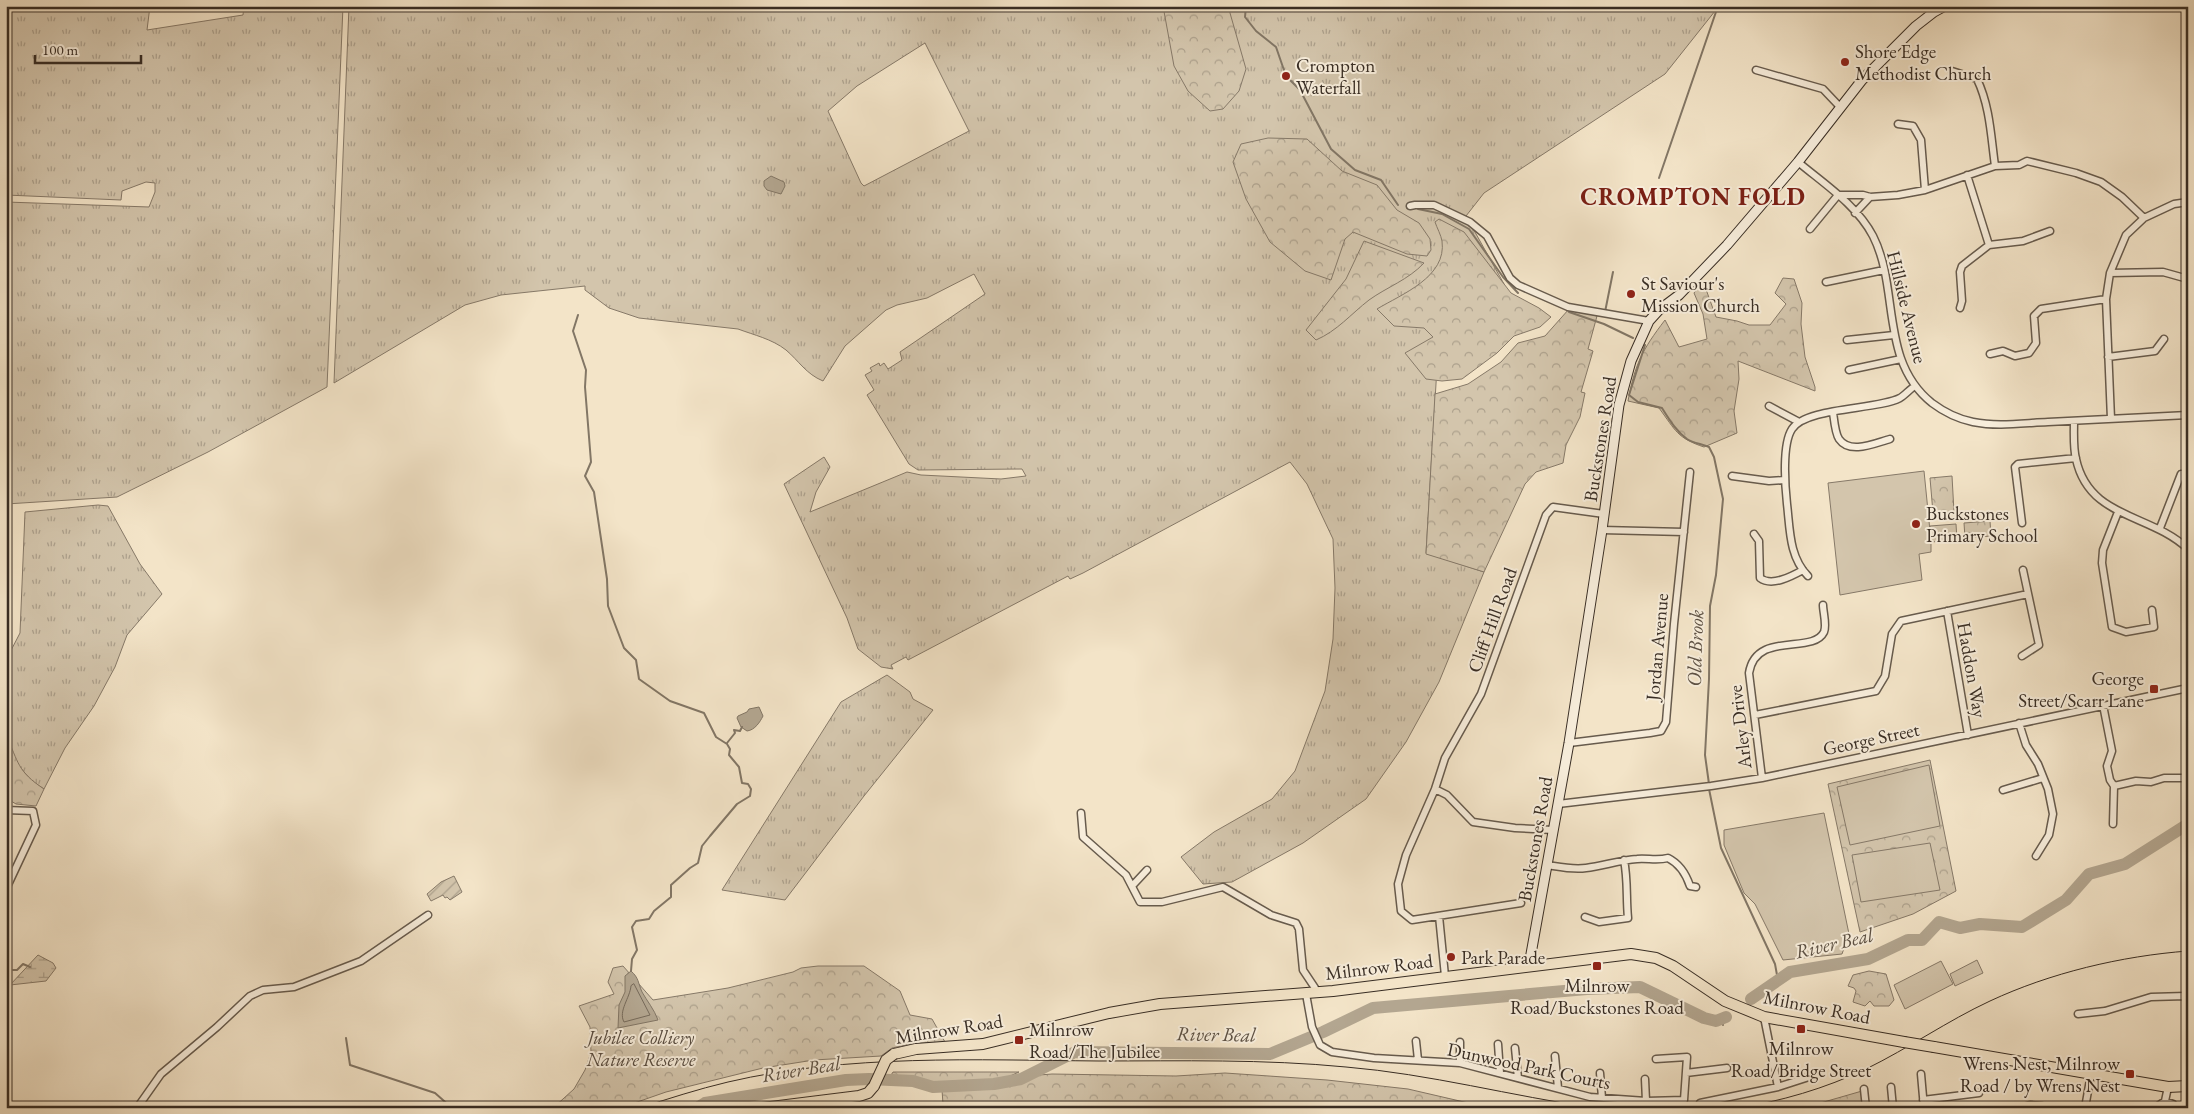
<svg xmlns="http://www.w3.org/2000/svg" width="2194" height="1114" viewBox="0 0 2194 1114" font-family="'EB Garamond',serif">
  <defs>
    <pattern id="grass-tufts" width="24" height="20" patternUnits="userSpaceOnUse" patternTransform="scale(1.25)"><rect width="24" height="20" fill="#d3c5ac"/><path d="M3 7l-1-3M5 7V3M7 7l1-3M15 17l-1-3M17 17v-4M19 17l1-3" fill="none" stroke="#aca08c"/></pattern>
    <pattern id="forest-crowns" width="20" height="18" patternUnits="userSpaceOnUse" patternTransform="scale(1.25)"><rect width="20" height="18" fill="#d3c5ac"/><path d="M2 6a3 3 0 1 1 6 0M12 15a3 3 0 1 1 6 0" fill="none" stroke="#aca08c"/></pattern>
    <pattern id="wetland-marsh" width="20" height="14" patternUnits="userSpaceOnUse" patternTransform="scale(1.25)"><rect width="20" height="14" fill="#d3c5ac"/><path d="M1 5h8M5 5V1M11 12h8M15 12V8" fill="none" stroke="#aca08c"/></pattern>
    <pattern id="garden-furrows" width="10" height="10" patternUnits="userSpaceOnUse" patternTransform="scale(1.25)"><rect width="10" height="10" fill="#d3c5ac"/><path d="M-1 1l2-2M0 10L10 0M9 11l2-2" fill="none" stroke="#aca08c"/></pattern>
  </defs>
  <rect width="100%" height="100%" fill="#f3e4c8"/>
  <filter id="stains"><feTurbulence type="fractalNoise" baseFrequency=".004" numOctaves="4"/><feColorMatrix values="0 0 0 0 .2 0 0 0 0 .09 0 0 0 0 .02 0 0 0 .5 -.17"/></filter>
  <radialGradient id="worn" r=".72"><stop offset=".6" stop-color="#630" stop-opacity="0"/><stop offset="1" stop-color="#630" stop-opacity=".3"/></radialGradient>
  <path fill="url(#grass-tufts)" stroke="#867968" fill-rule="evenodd" d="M6,6H150L147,30L243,15L244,6H343L327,387L208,452L117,497L6,504V202L149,207L155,192V183L146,182L122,191L121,200L6,195Z
    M349,6H1719L1665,74L1484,193L1466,216L1504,284L1437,367L1426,553L1484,572L1439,682L1406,742L1366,799L1303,843L1232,882L1203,884L1181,857L1214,832L1272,799L1295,771L1325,691L1333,639L1335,588L1333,539L1307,484L1290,462L1083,573L1070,579L1068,576L908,660L906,657L891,665L893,669L881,667L858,649L847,618L784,484L824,457L830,467L816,492L810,512L907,472L921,475L1001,479L1026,476L1022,469L918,470L909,464L867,395L874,390L865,375L872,371L870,368L879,363L880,366L884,363L888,369L902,360L900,352L985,294L974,274L927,298L897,305L886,310L845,346L823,381C806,374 799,361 786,350C772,339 754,335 738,329L639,318L609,308L585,290V286L501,295L465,305L334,383ZM925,43L969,131L864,186L861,183L828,111L857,86Z
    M98,505L108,506L140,564L162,594L127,635L115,667L94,706L65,748L44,789L32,781L17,764L6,735V660L20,633L25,512Z
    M887,675L910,692L913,699L933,710L864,796L785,900L722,890L841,702Z"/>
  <path fill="url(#forest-crowns)" stroke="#867968" d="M1163,6H1228L1246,69L1239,91L1223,109L1210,111L1188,91L1174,66Z
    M1268,138L1307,139L1342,171L1377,185L1397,210L1419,223L1430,239L1431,250L1427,256L1407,254L1353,232L1345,239L1331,280L1305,271L1270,242L1246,199L1233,162L1241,144Z
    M1439,219L1464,232L1511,293L1539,308L1551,317L1540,327L1514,336L1497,353L1462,379L1442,381L1426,379L1405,353L1433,337L1424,328L1394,326L1377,309C1402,294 1447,277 1442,241C1441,235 1437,228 1435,222Z
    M1364,241L1424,263C1408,280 1387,287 1369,300C1351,314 1337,331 1316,340L1306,330L1346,279Z
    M1783,278L1794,279L1802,303L1801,324L1805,357L1815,387V391L1738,361L1739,379L1734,411L1737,433L1704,447C1677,438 1676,431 1659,408L1628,401C1635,364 1642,350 1665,320L1679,347L1707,339L1703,314L1694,293L1703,281L1716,317L1737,321L1749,325H1770L1786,304L1775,293Z
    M1569,309L1597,316L1588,349L1593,351L1581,392L1585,393L1580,417L1566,445L1563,463L1536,472L1525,484L1484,572L1426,554L1435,394L1468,384L1501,362L1518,343L1545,336Z
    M1952,476L1954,512L1933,513L1930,478Z
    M1990,521L1991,536L1965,538L1964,523Z
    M6,735C19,763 17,771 44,789L36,806L16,804L6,798Z
    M1930,760L1956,891L1913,914L1860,932L1828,784Z
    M623,966L653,1000L728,988L793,972L801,968L818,966H864L900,991L910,1015L932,1019L945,1042L911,1044L892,1048L881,1056L814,1060L763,1068L666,1092L620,1108H553L574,1089L585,1070L591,1052L590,1027L579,1006L614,994L608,982L613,968Z
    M1869,971L1886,974L1894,1000L1889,1006H1874L1870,1001L1865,1006L1853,1002L1856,991L1854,988L1848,986L1853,975Z
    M893,1072H1019L999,1081L932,1083L916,1077L891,1075Z
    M1225,1073L1327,1080L1408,1089L1490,1108H931L943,1104L942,1090L1002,1086L1039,1075L1052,1074L1176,1076Z
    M1862,1091L1864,1108H1803Z"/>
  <path fill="url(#wetland-marsh)" stroke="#867968" d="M38,955L53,963L56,968L46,981L10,985Z"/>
  <path fill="url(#garden-furrows)" stroke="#867968" d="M454,876L462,892L450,900L447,897L445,898L443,895L431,901L427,894L441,882Z"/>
  <path fill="#d3c5ac" stroke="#867968" d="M1924,471L1930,531V526L1956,524L1957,540L1931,542V552L1919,554L1922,580L1840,595L1828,483Z
    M1929,765L1940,826L1850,845L1837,787Z
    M1824,813L1849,934L1842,954L1783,960L1755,904L1744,893L1724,845V830Z
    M1930,843L1940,890L1861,902L1852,855Z
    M1977,960L1983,973L1955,986L1950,974Z
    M1941,961L1953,984L1905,1009L1894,985Z"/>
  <path fill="#b3a690" stroke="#827665" d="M771,176L784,182L785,186L781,194L767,190L764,186V181Z
    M759,707L763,716C760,722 755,730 747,731L741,727L737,718L738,716L747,712L749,709Z
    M631,971C639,978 638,983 642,992C647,1001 654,1009 658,1020L618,1028L619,1005L625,992V976Z"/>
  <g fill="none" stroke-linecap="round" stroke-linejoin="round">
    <path stroke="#766a5a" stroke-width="1" d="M634,984L650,1015L624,1022C618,1011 630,998 631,986Z"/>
    <path stroke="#827665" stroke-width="2" d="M1246,6L1245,17L1256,31L1276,47L1286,76L1300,90L1331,149L1355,170L1381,180L1398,205
      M1659,178L1718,6
      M1418,209L1442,214L1469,229L1503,277L1518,293
      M1569,312L1604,324L1633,338
      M1605,312L1613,272
      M578,315L573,331L586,370L585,387L591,462L585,476L594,492L607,579L608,606L624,648L636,660L639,679L670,701L704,713L716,737L727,744L730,749L729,755L739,767L742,783L748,784L751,789L750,796L737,804L710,836L702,846L698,863L690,868L671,885V897L654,911L649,919L636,921L632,927L637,950L632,959L631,971
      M1645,345L1629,395L1638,402L1662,408C1669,419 1676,431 1687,439C1693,443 1702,444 1709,447L1714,457L1723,499L1716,575L1710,606L1709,679L1705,755L1709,784
      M727,743L735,733L734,730L740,731L742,727
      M1709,789L1721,848L1775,964L1777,975L1769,988
      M6,970H17L23,964L30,967
      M1721,1019L1723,1025
      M346,1038L350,1065L435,1093L452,1108"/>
    <path stroke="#b3a690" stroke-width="12" d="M1751,999L1790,972L1868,959L1908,940H1922L1939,922L1960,928L1980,924L2022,927L2066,900L2089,874L2125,864L2188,824
      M697,1108L705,1103L846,1080L869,1079L913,1081L933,1087L994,1084L1021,1079L1075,1052L1270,1054L1323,1032L1373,1008L1587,989L1640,987L1704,1018L1716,1021L1726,1017"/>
    <defs>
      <path id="minor" d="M1756,70L1823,89L1841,108
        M1952,71L1977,79C1990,106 1991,137 1995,166
        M1898,124L1913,126L1921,140L1925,190
        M1798,162C1823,183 1857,205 1873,236C1900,289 1879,361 1932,403C1944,412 1958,419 1973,422C1998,427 2023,423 2048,422C2095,420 2141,417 2188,415
        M1967,175L1989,245
        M1410,206L1415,205H1434L1470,222L1487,236L1510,278L1518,285L1568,307L1649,321
        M1855,213L1870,197
        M1810,229L1838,195H1863L1870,197L1898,195L1925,190L1995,166L2019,165L2027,161L2076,173L2101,182L2122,197L2144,218
        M2110,273L2163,272L2188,279
        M1826,282L1884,270
        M1960,308L1962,301L1960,272L1962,266L1989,245L2023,241L2050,231
        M1847,340L1894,335
        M1990,354L2003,351L2015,356L2029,353L2036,343L2034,316L2041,309L2106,299
        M2108,357L2155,351L2164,339
        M1849,370L1901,359
        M1769,406L1799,422
        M1833,412C1834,419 1835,433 1839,439C1850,455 1875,443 1890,439
        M2111,419L2106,299L2110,273L2126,235L2144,218L2174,204L2188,202
        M2074,421C2074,433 2073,447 2076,459C2089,519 2150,513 2188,549
        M1732,476L1769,481L1784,480
        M2118,512L2103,550L2102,563L2112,627L2126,632L2154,627L2152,610
        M2022,523L2015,467L2018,464L2076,458
        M2160,528L2181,474L2188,475
        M1602,530L1684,532
        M1754,534L1759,541L1760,578C1772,587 1792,576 1803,570
        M1808,576C1789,557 1790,529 1787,504C1785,486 1782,444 1792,429C1806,407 1877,410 1900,398C1905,395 1910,389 1915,386
        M1947,611L1968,735
        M2022,656L2039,645L2023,570
        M2103,705L2112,751L2107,766L2110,780L2114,786L2113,824
        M1755,715L1876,691L1885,676L1892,634L1901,621L2028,594
        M2019,723L2026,745L2038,764L2048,789L2053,814L2049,835L2036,856
        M1569,743L1650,733L1661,731L1666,722L1674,624L1690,472
        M1762,778L1749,673C1756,630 1813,655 1824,632C1827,625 1823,612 1823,605
        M2114,786L2136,781L2151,782L2164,778H2188
        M1435,789L1447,795L1473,822L1515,828L1553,830
        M2003,790L2043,778
        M1558,804L1711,786L1762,778L2188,688
        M6,810L33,811L36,825L6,889
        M1081,813L1083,837L1126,875L1140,902H1162L1223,887L1271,915L1296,923L1299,929L1303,970L1315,988L1316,992
        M1547,865C1560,867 1573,870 1586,868C1603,866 1620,860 1637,859C1648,858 1657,861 1668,858C1680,864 1686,874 1690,886L1696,887
        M1133,885L1147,870
        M1521,903L1412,920L1401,911L1398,884L1406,855L1435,789L1445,758L1481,694L1546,515L1553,507L1604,514
        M1439,916L1445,976
        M1585,917L1599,922L1628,918C1626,898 1628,880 1624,860
        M1306,994L1312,1027L1320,1045L1332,1052L1374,1058L1460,1063L1590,1097L1646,1101L1684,1100L1687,1057L1656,1059
        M2078,1014L2105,1011L2151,997L2186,996L2188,1020
        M1764,1017L1778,1087
        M1416,1041L1418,1060
        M1498,1044L1500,1073
        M1515,1048L1518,1078
        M1555,1056L1558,1088
        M1460,1063V1042
        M1600,1073L1602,1098
        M1686,1073L1727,1068
        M1921,1074L1924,1108
        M1645,1079L1646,1101
        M1891,1087L1893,1108
        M1864,1089L1866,1108
        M1923,1100L1979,1093
        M2165,1101L2173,1104L2175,1108
        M1700,1103L1778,1087L1809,1077
        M137,1108L161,1074L217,1027L250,996L263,990L294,987L361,961L428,915
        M2020,1108L2030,1105L2042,1106
        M2085,1108L2091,1074
        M2155,1108L2165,1101L2168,1087"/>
      <path id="secondary" d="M1529,965L1569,743L1602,530L1619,405L1631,361L1649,321L1659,310L1679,295L1727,245L1798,162L1862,80L1916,26L1934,12L1945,6"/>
      <path id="primary" d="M1934,1047L2168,1087L2188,1086
        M894,1054L916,1049L983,1044L1109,1013L1160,1004L1333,991L1631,954L1656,958L1673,966L1725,1001L1764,1017L1904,1042
        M762,1108L859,1096L868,1093L874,1086"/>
    </defs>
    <use href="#minor" stroke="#675b4d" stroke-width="9"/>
    <use href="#secondary" stroke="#382d24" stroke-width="11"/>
    <use href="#primary" stroke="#382d24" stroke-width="12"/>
    <use href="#minor" stroke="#f7eddb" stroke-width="6"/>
    <use href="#secondary" stroke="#f7eddb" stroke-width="9"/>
    <use href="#primary" stroke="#f3e4c8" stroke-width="10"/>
    <path stroke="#382d24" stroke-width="1" d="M639,1108C668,1099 698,1089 728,1082C848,1054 976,1060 1099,1061C1181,1061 1264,1059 1346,1067C1430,1074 1511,1096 1595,1108
      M1736,1108C1780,1102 1826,1088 1866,1069C1909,1048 1947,1021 1990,1001C2050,973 2121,956 2188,951"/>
    <defs>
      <path id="primary-bridge" d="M1904,1042L1934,1047
        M874,1086L886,1060L894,1054"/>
    </defs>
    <use href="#primary-bridge" stroke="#382d24" stroke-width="12" stroke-linecap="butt"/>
    <use href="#primary-bridge" stroke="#f3e4c8" stroke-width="10"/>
  </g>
  <g fill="#8f2418" stroke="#f7eddb" stroke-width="2">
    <circle cx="1845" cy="62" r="5"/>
    <circle cx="1286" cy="76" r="5"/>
    <circle cx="1631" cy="294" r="5"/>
    <circle cx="1916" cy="524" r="5"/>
    <rect x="2149" y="684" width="10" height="10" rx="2.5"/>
    <circle cx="1451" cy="957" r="5"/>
    <rect x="1592" y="961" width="10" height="10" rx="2.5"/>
    <rect x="1796" y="1024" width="10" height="10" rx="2.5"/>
    <rect x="1014" y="1035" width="10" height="10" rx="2.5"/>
    <rect x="2125" y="1069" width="10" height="10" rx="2.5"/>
  </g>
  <g text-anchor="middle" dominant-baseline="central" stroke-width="4" stroke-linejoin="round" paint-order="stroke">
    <g font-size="19" fill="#382d24" stroke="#f7eddb" text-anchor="start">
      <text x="1855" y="51">Shore Edge<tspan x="1855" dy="22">Methodist Church</tspan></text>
      <text x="1296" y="65">Crompton<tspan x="1296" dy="22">Waterfall</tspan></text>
      <text x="1641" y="283">St Saviour's<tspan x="1641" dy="22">Mission Church</tspan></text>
      <text x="1926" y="513">Buckstones<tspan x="1926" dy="22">Primary School</tspan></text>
      <text x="2144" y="678" text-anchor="end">George<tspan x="2144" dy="22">Street/Scarr Lane</tspan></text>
      <text x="1461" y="957">Park Parade</text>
      <text x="1597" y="985" text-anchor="middle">Milnrow<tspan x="1597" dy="22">Road/Buckstones Road</tspan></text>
      <text x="1029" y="1029">Milnrow<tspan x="1029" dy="22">Road/The Jubilee</tspan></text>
      <text x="1801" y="1048" text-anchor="middle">Milnrow<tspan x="1801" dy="22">Road/Bridge Street</tspan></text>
      <text x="2120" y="1063" text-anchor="end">Wrens Nest, Milnrow<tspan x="2120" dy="22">Road / by Wrens Nest</tspan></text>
    </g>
    <g font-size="19" fill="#382d24" stroke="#f7eddb">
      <text transform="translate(1907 307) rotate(76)">Hillside Avenue</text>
      <text transform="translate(1600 439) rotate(-81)">Buckstones Road</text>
      <text transform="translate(1492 620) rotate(-70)">Cliff Hill Road</text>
      <text transform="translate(1657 647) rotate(-85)">Jordan Avenue</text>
      <text transform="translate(1972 670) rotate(80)">Haddon Way</text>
      <text transform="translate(1740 727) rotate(-97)">Arley Drive</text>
      <text transform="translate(1871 739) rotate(-12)">George Street</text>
      <text transform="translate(1535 839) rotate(-80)">Buckstones Road</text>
      <text transform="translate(1379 967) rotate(-7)">Milnrow Road</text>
      <text transform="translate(1817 1007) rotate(11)">Milnrow Road</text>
      <text transform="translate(949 1029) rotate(-9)">Milnrow Road</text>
      <text transform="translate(1529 1066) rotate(12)">Dunwood Park Courts</text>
    </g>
    <g font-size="19" font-style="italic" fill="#574b3f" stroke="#f7eddb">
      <text x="641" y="1037">Jubilee Colliery<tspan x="641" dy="22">Nature Reserve</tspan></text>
    </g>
    <g font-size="20" font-style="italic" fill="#5d5144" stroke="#f7eddb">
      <text transform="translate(1695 648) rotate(-88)">Old Brook</text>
      <text transform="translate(1834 943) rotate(-13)">River Beal</text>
      <text transform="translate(1216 1034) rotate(1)">River Beal</text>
      <text transform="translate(801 1069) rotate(-9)">River Beal</text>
    </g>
    <g font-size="24" font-weight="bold" letter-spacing="1" fill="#7a1f14" stroke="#f7eddb">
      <text x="1693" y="196">CROMPTON FOLD</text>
    </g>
  </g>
  <rect width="2194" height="1114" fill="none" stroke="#f3e4c8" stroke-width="25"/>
  <rect x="8" y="8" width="2179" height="1099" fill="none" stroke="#382d24" stroke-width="2.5"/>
  <rect x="12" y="12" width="2169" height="1089" fill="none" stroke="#382d24"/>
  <path d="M35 55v8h106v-8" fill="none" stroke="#382d24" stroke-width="2.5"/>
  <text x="42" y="55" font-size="15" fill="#382d24" stroke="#f7eddb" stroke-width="4" paint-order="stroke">100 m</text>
  <rect width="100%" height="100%" filter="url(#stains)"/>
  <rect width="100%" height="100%" fill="url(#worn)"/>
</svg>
